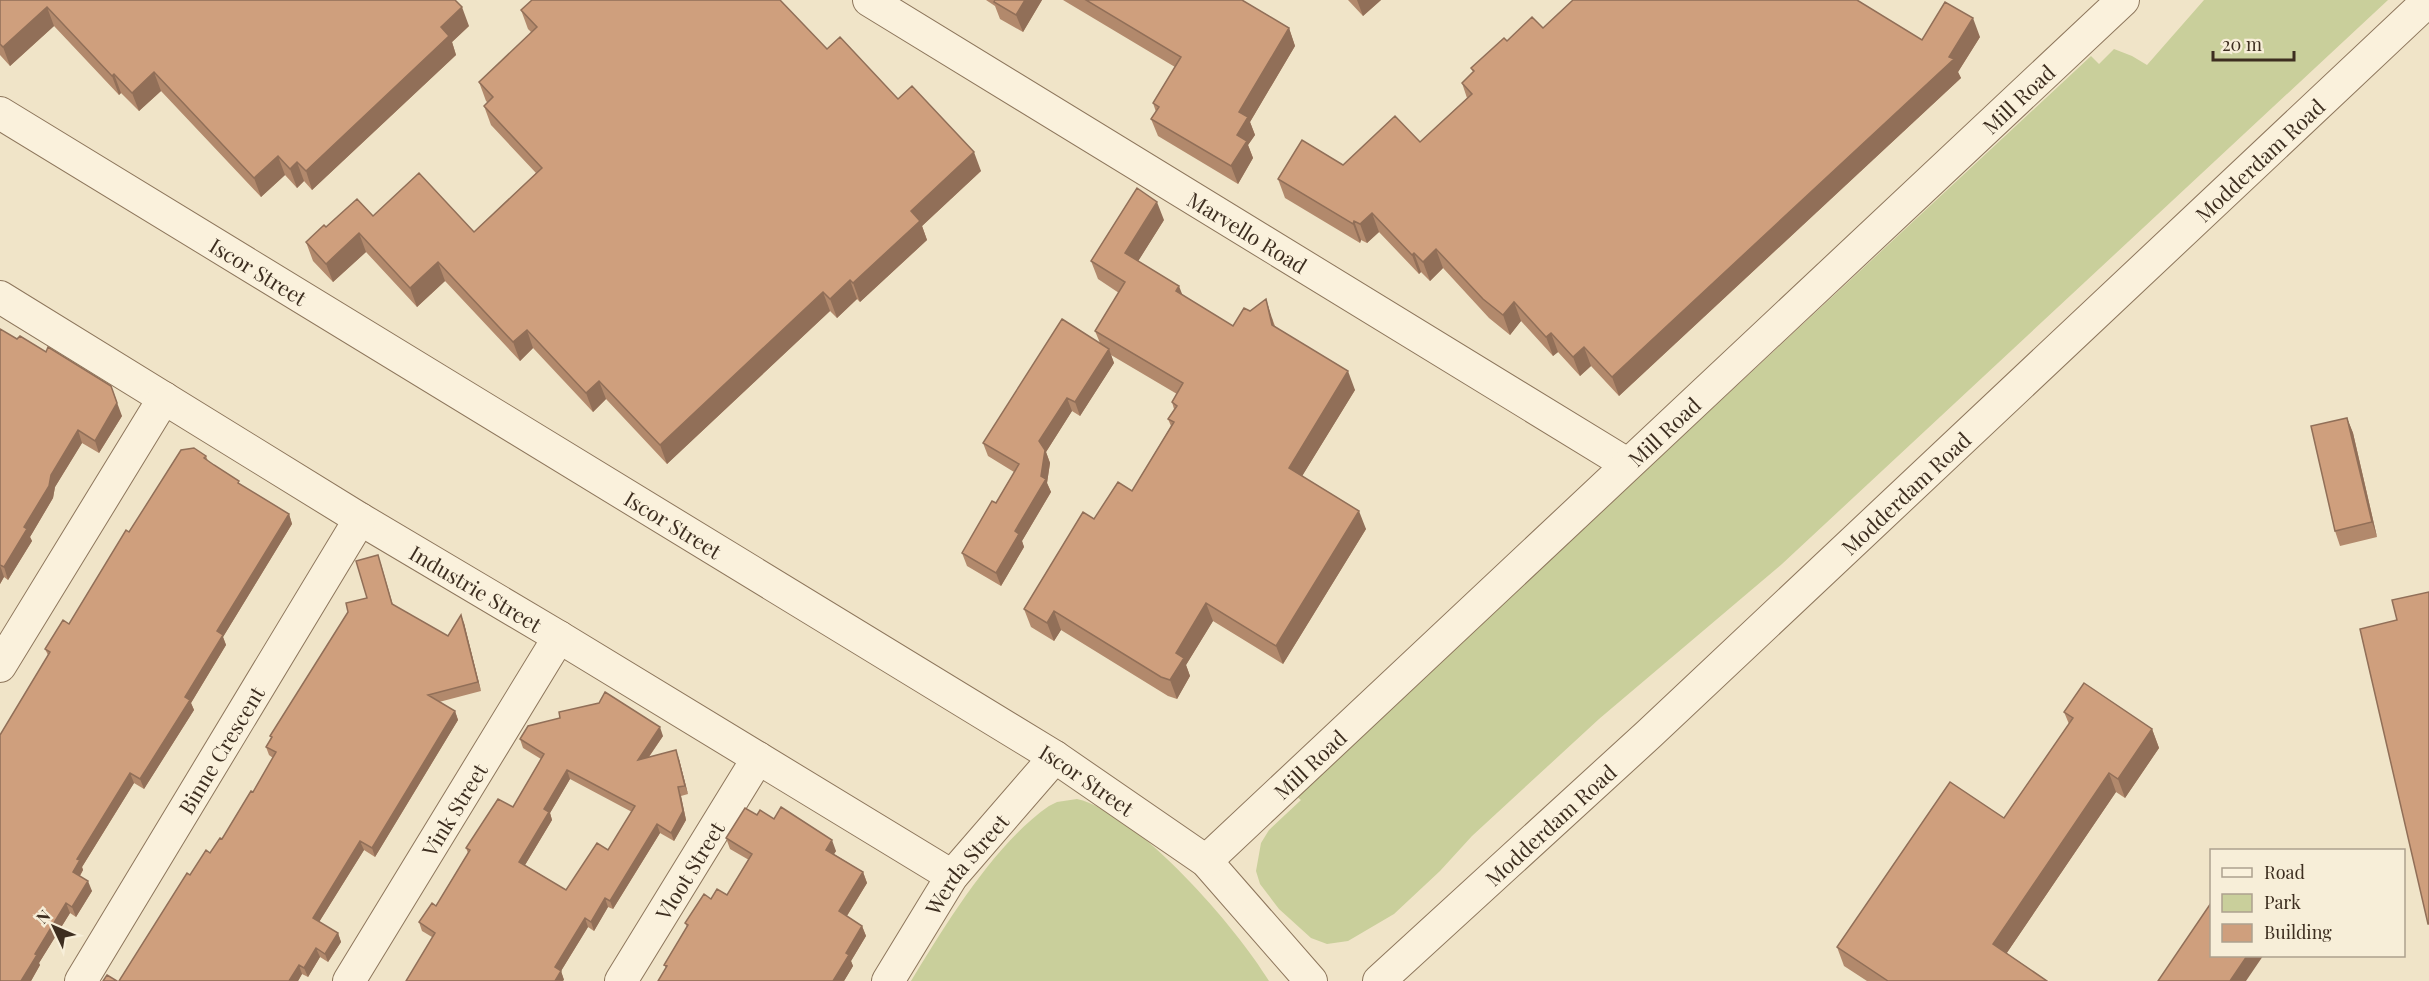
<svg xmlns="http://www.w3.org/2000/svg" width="2429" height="981" viewBox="0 0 2429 981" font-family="'Playfair Display',serif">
  <rect width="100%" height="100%" fill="#f0e4c8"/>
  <path fill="#c9cf9b" d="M2204,0H2388L1782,564L1599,719L1472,836L1440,871L1394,914L1348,941L1327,944L1311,938L1279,909L1260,884L1256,871L1261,843L1269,830L1301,800L1296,796L2091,56L2099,64L2114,49L2132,56L2147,65Z
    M1077,799C1138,813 1237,928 1269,981H911C945,925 995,843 1049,806L1057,802Z"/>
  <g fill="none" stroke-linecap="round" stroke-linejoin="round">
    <defs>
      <g id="minor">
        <path id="s1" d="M869,0L1627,464"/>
        <path id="s2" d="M0,113L1055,757L1206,861L1311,981"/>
        <path id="s3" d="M0,297L360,519L559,637L952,876"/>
        <path d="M0,666L164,398"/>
        <path id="s4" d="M1206,861L2123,0"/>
        <path id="s5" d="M81,981L360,519"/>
        <path id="s6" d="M349,981L559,637"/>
        <path id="s7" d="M621,981L758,758"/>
        <path id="s8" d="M888,981L952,876L1055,757"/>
        <path id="s9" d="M1379,981L1649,734L2429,0"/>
      </g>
    </defs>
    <use href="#minor" stroke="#8d765c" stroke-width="34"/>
    <use href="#minor" stroke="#faf1dc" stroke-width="32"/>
  </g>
  <path fill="#b2896c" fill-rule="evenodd" d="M0,0L469,26L452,42L456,55L312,190L304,181L297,188L285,175L261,197L161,91L139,111L121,93L119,95L54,26L10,66L0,55Z
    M986,0H1042L1023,32L1000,19L995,6Z
    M1063,0H1242L1289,28L1295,46L1250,122L1255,135L1248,145L1253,158L1238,184L1158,136L1151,119L1156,112L1153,103L1175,67Z
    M1348,0H1381L1363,16Z
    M521,10L827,49L898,99L981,171L922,226L927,240L860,302L857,299L837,318L830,311L667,464L606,399L593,412L533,348L520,361L445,281L417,307L366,252L333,282L313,261L306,242L326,227L373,216L474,232L536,173L491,125L484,106L488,103L486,101L479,82L532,33L528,29Z
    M1543,28L1922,40L1980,37L1958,72L1961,78L1619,396L1591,366L1580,376L1558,352L1553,356L1521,321L1510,335L1489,318L1443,268L1430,281L1421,272L1419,274L1379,232L1367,243L1361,240L1360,243L1285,198L1278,179L1343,165L1420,142L1467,98L1462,83L1473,72L1471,68L1507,41Z
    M1164,220L1138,261L1183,296L1233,326L1250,311L1272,318L1275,326L1355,390L1302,476L1366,529L1283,664L1213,621L1186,665L1190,676L1177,699L1168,696L1061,630L1054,641L1031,627L1024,609L1094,519L1132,491L1171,426L1168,419L1174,409L1172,402L1177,394L1111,355L1114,363L1080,416L1072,411L1046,452L1050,463L1047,483L1051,492L1022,541L1024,547L1001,586L967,566L962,553L996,503L1014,472L988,456L983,443L1100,343L1095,331L1119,293L1098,279L1091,261Z
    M0,329L122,416L99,453L82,443L55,487L53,498L30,537L32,541L8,580L4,577L0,584Z
    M2347,418L2353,433L2377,537L2340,546L2335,531Z
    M206,456L208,461L240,485L289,514L292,524L223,637L226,645L191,703L194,710L144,789L134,783L82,867L83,870L80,876L92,891L76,917L70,913L39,963L40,965L31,981H0L48,655L45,649L69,624L129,532Z
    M381,564L393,605L448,636L464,623L481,691L439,702L455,711L458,720L375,857L364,850L319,922L338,933L341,942L328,962L320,957L308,977L302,974L298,981H119L190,875L222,839L253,792L273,758L269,755L266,747L271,738L270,736L367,598Z
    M2064,712L2152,729L2159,748L2125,798L2116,792L2006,954L2047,981H1867L1844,966L1837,947L2004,818L2069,724Z
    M663,736L649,757L679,759L688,794L681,796L686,820L674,841L660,833L613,909L608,907L594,931L588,927L561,971L564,980L432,937L422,931L419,922L436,906L468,853L466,848L513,807L541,759L523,748L520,739ZM570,779L632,812L608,850L566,890L525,865L552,820L550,813Z
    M757,815L774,819L836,851L834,854L863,872L867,883L847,916L862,926L866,936L851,961L853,966L844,981H658L666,968L664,965L687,927L685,923L711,899L727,895L749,860L730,849L726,838Z"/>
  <path fill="#916f58" d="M1025,0H1042L1023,32L1016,15Z
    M1357,0H1381L1363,16Z
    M47,7L54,26L10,66L3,47Z
    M462,7L469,26L452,42L456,55L312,190L306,171L441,27Z
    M1973,18L1980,37L1958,72L1961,78L1619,396L1612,377L1949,57Z
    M1289,28L1295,46L1250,122L1255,135L1248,145L1253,158L1238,184L1231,166L1237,135L1239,112Z
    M154,72L161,91L139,111L132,93Z
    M114,74L121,93L119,95L112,76Z
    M974,152L981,171L922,226L927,240L860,302L853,283L911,211Z
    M278,156L285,175L261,197L254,178Z
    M297,162L304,181L297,188L290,169Z
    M1157,202L1164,220L1132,271L1125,253Z
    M1372,213L1379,232L1367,243L1360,224Z
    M1354,221L1361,240L1360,243L1353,224Z
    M359,233L366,252L333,282L326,264Z
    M1436,249L1443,268L1430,281L1423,262Z
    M1414,253L1421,272L1419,274L1412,255Z
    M438,262L445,281L417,307L410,288Z
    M850,280L857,299L837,318L830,299Z
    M1179,286L1186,304L1176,291Z
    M823,292L830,311L667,464L660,445Z
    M1266,299L1272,318L1278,343L1272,325Z
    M1514,302L1521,321L1510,335L1503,315Z
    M527,330L533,348L520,361L513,342Z
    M1551,333L1558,352L1553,356L1546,337Z
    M1584,347L1591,366L1580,376L1573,357Z
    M1109,349L1114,363L1080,416L1075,402Z
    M1348,371L1355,390L1296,486L1289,468Z
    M599,381L606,399L593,412L586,393Z
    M111,386L122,416L99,453L95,441Z
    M1067,398L1072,411L1046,452L1050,463L1047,483L1051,492L1022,541L1024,547L1001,586L996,573L1041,476L1039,441Z
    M2347,418L2353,433L2377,537L2372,522Z
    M78,430L82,443L55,487L53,498L30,537L32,541L8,580L4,567L51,475Z
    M1359,511L1366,529L1283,664L1276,646Z
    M289,514L292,524L223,637L226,645L191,703L194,710L144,789L140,779L185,697L217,631Z
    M0,565L4,577L0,584Z
    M1206,603L1213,621L1186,665L1190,676L1177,699L1170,680L1176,653Z
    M1054,611L1061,630L1054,641L1047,623Z
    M461,615L464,623L481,691L478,682Z
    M455,711L458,720L375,857L372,848Z
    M660,727L663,736L641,768L638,760Z
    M2152,729L2159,748L2125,798L2118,779Z
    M676,750L679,759L688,794L685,786Z
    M567,770L570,779L550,813L552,820L522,870L519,862L544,809Z
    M130,773L134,783L82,867L83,870L76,882L73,872L77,859Z
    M2109,773L2116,792L2000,963L1993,944Z
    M678,787L681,796L686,820L674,841L671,833Z
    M657,824L660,833L613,909L610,901Z
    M832,840L836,851L830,860L826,850Z
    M360,841L364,850L316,927L313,918Z
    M863,872L867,883L843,922L839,911Z
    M88,881L92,891L76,917L72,907Z
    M605,898L608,907L594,931L591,922Z
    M66,903L70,913L39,963L40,965L31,981H21L35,954Z
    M585,918L588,927L561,971L564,980L563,981H555V967Z
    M862,926L866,936L851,961L853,966L844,981H833L846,953Z
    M338,933L341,942L328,962L325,954Z
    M316,948L320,957L308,977L304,968Z
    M2247,956H2263L2246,981H2230Z
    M299,965L302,974L298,981H289Z"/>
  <path fill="#cf9f7d" stroke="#916f58" stroke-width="1.5" fill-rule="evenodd" d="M0,0H455L462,7L441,27L449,36L306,171L297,162L290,169L278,156L254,178L154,72L132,93L114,74L112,76L47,7L3,47L0,44Z
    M532,0H780L827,49L840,37L898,99L912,86L974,152L911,211L920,221L853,283L850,280L830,299L823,292L660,445L599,381L586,393L527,330L513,342L438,262L410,288L359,233L326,264L306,242L324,225L326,227L357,199L373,216L419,173L474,232L542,168L484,106L493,97L479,82L537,27L521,10Z
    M995,0H1025L1016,15L994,2Z
    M1086,0H1242L1289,28L1239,112L1248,117L1237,135L1247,141L1231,166L1151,119L1159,107L1153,103L1181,57Z
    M1573,0H1857L1922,40L1945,2L1973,18L1949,57L1954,59L1612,377L1584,347L1573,357L1551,333L1546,337L1514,302L1503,315L1483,299L1436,249L1423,262L1414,253L1412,255L1372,213L1360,224L1354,221L1353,224L1278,179L1302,140L1343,165L1395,116L1420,142L1472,94L1462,83L1474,71L1471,68L1504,38L1507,41L1532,17L1543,28Z
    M1137,188L1157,202L1125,253L1179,286L1176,291L1233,326L1244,308L1250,311L1266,299L1272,325L1348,371L1289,468L1359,511L1276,646L1206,603L1176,653L1184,658L1170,680L1161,677L1054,611L1047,623L1024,609L1083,512L1094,519L1118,482L1132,491L1174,422L1168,419L1177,406L1172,402L1183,383L1095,331L1125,282L1091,261Z
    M1062,319L1109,349L1075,402L1067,398L1039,441L1045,450L1041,476L1046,479L1015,531L1019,534L996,573L962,553L992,501L996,503L1019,464L983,443Z
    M0,329L17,339L20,336L46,352L48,347L111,386L117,403L95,441L78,430L51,475L49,486L24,527L27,529L4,567L0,565Z
    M2347,418L2372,522L2335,531L2311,426Z
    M194,448L206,456L204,458L214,465L239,481L238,483L289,514L217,631L223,635L185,697L190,700L140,779L130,773L77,859L80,860L73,872L88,881L72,907L66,903L35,954L37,955L21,981H0V735L50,652L45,649L63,620L69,624L126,530L129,532L181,450Z
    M378,555L392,604L448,636L461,615L478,682L428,695L455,711L372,848L360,841L313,918L338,933L325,954L316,948L304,968L299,965L289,981H119L187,873L190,875L206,850L210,853L220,838L222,839L251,791L253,792L276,752L266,747L272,737L270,736L348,612L346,603L367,598L356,561Z
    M2429,592V924H2428L2360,629L2397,620L2392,600Z
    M2084,683L2152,729L2118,779L2109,773L1993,944L2047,981H1888L1837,947L1950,782L2004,818L2073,718L2064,712Z
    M605,692L660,727L638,760L676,750L685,786L678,787L683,811L671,833L657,824L610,901L605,898L591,922L585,918L555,967L561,971L555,981H406L435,933L419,922L432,903L436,906L470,850L466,848L498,799L513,807L544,754L520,739L528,726L560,718L559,712L599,703ZM567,770L635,806L608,850L597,843L566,890L519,862L549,812L544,809Z
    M781,807L832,840L826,850L863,872L839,911L862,926L846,953L849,955L833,981H658L667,966L664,965L688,925L685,923L704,894L711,899L717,889L727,895L752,854L726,838L745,808L757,815L760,810L774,819Z
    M2211,903V956H2247L2230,981H2158Z
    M107,975L117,981H103Z"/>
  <g text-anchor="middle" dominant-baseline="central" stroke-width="5" stroke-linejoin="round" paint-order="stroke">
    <g font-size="21" fill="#3d2e20" stroke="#f7eed8">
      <text stroke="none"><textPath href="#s4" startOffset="1114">Mill Road</textPath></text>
      <text stroke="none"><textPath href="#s9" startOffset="1204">Modderdam Road</textPath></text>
      <text stroke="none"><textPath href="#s1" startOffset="444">Marvello Road</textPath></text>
      <text stroke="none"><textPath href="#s2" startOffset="303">Iscor Street</textPath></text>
      <text stroke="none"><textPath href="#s4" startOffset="628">Mill Road</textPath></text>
      <text stroke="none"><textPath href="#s9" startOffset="718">Modderdam Road</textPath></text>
      <text stroke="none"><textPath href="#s2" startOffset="789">Iscor Street</textPath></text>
      <text stroke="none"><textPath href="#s3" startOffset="558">Industrie Street</textPath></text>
      <text stroke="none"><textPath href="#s5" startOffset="270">Binne Crescent</textPath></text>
      <text stroke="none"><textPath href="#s4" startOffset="142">Mill Road</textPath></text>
      <text stroke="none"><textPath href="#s2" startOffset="1275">Iscor Street</textPath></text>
      <text stroke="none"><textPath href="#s6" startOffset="201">Vink Street</textPath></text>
      <text stroke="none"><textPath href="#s9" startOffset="232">Modderdam Road</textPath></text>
      <text stroke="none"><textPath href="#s8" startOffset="141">Werda Street</textPath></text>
      <text stroke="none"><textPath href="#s7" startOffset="130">Vloot Street</textPath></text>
    </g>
  </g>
  <rect x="2210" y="849" width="195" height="108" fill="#f7eed8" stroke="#ada18e" stroke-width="1.5"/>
  <rect x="2222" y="868" width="30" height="9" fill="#faf1dc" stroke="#ada18e" stroke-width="1.5"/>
  <text x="2264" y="879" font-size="18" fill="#3d2e20">Road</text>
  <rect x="2222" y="894" width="30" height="18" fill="#c9cf9b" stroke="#ada18e" stroke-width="1.5"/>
  <text x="2264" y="909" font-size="18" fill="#3d2e20">Park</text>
  <rect x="2222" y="924" width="30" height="18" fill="#cf9f7d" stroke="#ada18e" stroke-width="1.5"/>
  <text x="2264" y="939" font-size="18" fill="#3d2e20">Building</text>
  <g transform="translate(54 927) rotate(314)" stroke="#f7eed8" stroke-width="4.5" paint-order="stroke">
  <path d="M0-4.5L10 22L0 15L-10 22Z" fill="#3d2e20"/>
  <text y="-9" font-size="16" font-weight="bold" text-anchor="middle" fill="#3d2e20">N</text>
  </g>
  <path d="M2213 51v9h81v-9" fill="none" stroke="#3d2e20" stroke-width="3"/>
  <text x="2222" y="51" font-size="18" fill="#3d2e20" stroke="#f7eed8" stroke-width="4.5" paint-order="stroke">20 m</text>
</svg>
